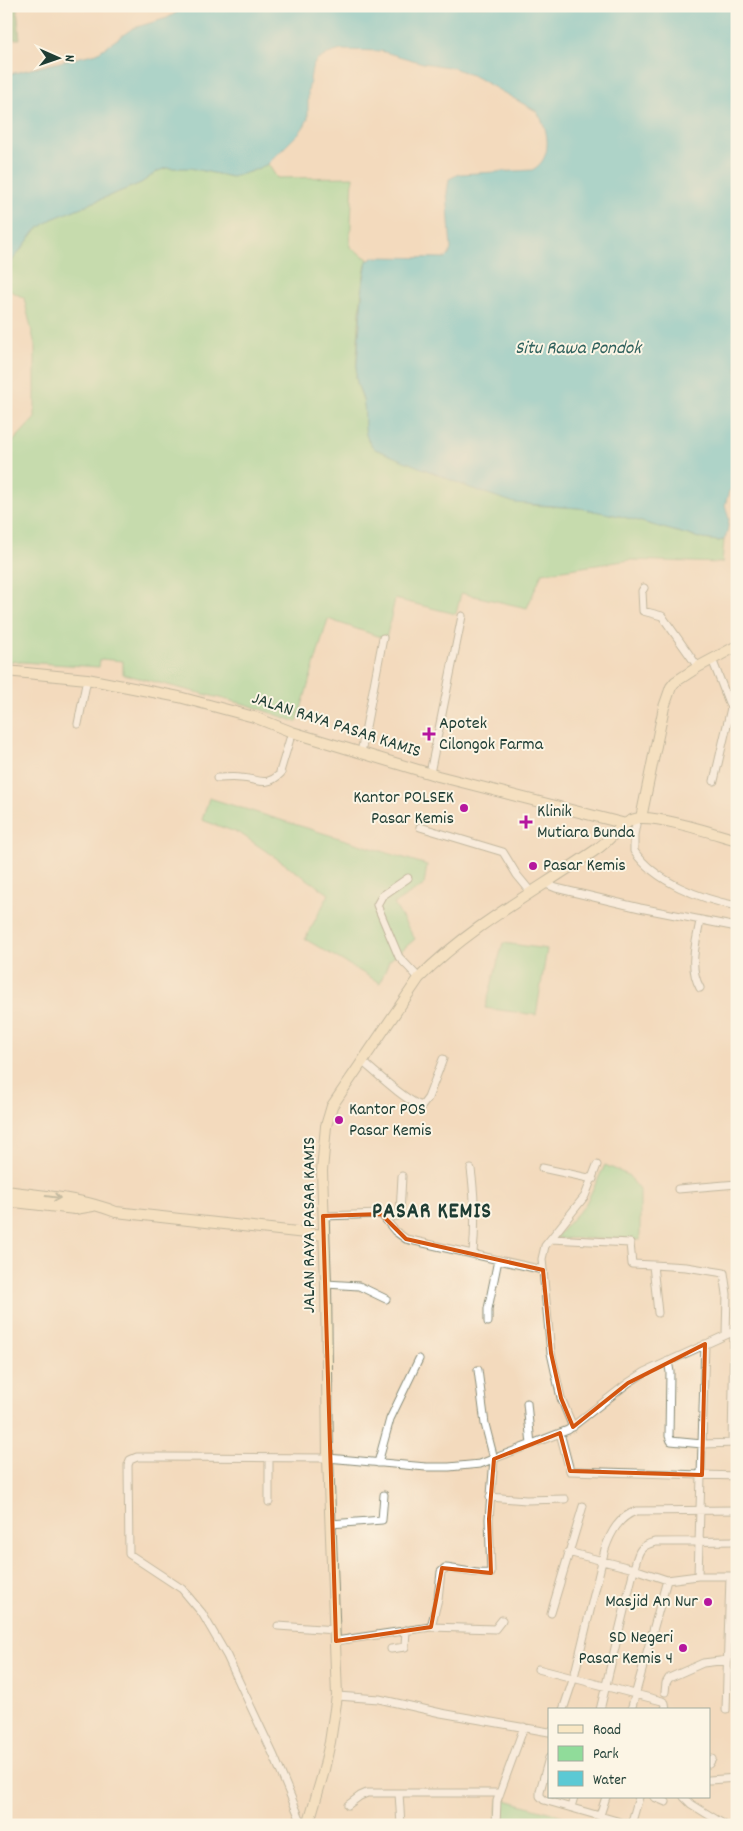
<svg xmlns="http://www.w3.org/2000/svg" width="743" height="1831" viewBox="0 0 743 1831" font-family="Dekko,sans-serif">
  <rect width="100%" height="100%" fill="#fcf5e5"/>
  <filter id="ink" filterUnits="userSpaceOnUse"><feTurbulence type="fractalNoise" baseFrequency=".02" numOctaves="2"/><feDisplacementMap in="SourceGraphic" scale="10" xChannelSelector="R" yChannelSelector="G"/><feConvolveMatrix kernelMatrix="1 2 1 2 8 2 1 2 1" color-interpolation-filters="sRGB"/></filter>
  <filter id="wash" filterUnits="userSpaceOnUse"><feTurbulence type="fractalNoise" baseFrequency=".0096" numOctaves="4" result="noise"/><feDisplacementMap in="SourceGraphic" scale="20" xChannelSelector="R" yChannelSelector="G"/><feGaussianBlur stdDeviation="1.12" result="paint"/><feColorMatrix in="noise" values="0 0 0 0 0 0 0 0 0 0 0 0 0 0 0 0 0 1.4 0 .05"/><feComposite in="paint" operator="in"/></filter>
  <g filter="url(#wash)">
    <rect width="100%" height="100%" fill="#f3dabd"/>
    <path fill="#90dc9a" stroke="#588c67" d="M268,164L277,178L353,177L350,247L368,259C361,269 357,358 356,377C357,386 361,392 363,400C368,418 359,434 375,449L531,505L579,508L620,516L703,539L718,541L724,540L722,563L630,560L542,573L527,608L461,593L456,614L395,599L386,639L328,619L297,722L248,705L123,674V661L100,659L99,667L6,661V458L7,448L35,418V345L24,298L7,289L12,261L36,230L52,219L141,183L158,171L167,168H190L232,177L252,171Z
      M209,798L427,865L424,885L394,904L415,939L389,961L380,983L305,939L329,894L241,834L202,820Z
      M503,943L547,949L536,1015L485,1008Z
      M605,1165L628,1175L640,1190V1240L555,1238L585,1205Z
      M499,1798L587,1823V1825H496Z"/>
    <path fill="#74bc82" stroke="#4a7c5b" d="M6,6H17L20,39H6Z"/>
    <path fill="#5cc9d4" stroke="#3e8384" d="M188,6H737V486L729,491L725,505L729,519L727,533L724,540L718,541L703,539L620,516L579,508L515,503L470,488L375,449C359,434 368,418 363,400C361,392 357,386 356,377L363,284L367,261L375,257L446,258L449,255L451,249L447,192L449,179L459,174L532,170C554,159 549,127 536,111L476,77L454,68L423,63L381,51L341,50L328,54L316,61L312,68L308,92V118L305,125L300,132L268,164L252,171L232,177L190,168H166L158,171L141,183L52,219L36,230L12,261L6,290V75L97,53L133,28L167,18Z"/>
  </g>
  <g filter="url(#ink)">
    <g fill="none" stroke-linecap="round" stroke-linejoin="round">
      <defs>
        <path id="street" d="M644,588L642,591L643,611L662,616L698,667
          M712,659L731,708L714,781
          M78,724L87,679
          M361,753L383,638
          M430,773L462,616
          M217,778C225,778 233,777 241,778C258,779 266,788 281,773L280,772L292,732
          M637,819L634,835V851C655,882 701,899 737,906
          M420,827L503,852L517,875L531,892
          M408,878L382,896L377,905L399,957L419,978
          M546,884L556,888L640,908L737,927
          M700,988C688,966 696,944 700,921
          M362,1061C375,1072 408,1103 422,1106L428,1098L443,1059
          M542,1168L593,1179
          M471,1169C475,1199 476,1223 473,1253
          M678,1189L737,1184
          M323,1216L381,1214L395,1231L406,1239L543,1270
          M384,1217L397,1216L400,1213L402,1176
          M551,1239L630,1243L632,1264L653,1265
          M326,1284L359,1286L386,1299
          M658,1313L653,1265L686,1267L724,1273L727,1294L726,1334
          M488,1322V1309L498,1260
          M668,1361L670,1372L669,1436L671,1441L702,1444L737,1443
          M527,1403L531,1445
          M573,1427L561,1398L551,1353L542,1259L545,1246L585,1196L597,1165
          M560,1433L570,1471L737,1476
          M732,1443L734,1332
          M378,1463L390,1419L419,1359
          M490,1497L526,1500L565,1499
          M269,1502V1458
          M331,1524L382,1520L384,1495
          M568,1552L634,1569L667,1580L698,1576H737
          M698,1576L705,1344
          M551,1613L583,1506
          M278,1626L335,1630
          M431,1627L438,1599L441,1572L445,1568C461,1569 475,1575 491,1573L489,1519L494,1459L485,1424L478,1370
          M336,1641L431,1627L495,1629L502,1620
          M391,1649L405,1647L406,1630
          M538,1669L662,1701L665,1703L666,1710
          M665,1692L666,1683L669,1678L703,1663L728,1660
          M337,1696L379,1699L441,1713L549,1732
          M563,1710L574,1677L605,1549C611,1532 619,1517 636,1511L737,1510
          M600,1710L634,1569C638,1554 638,1546 655,1542L737,1541
          M631,1710L667,1580
          M726,1710L730,1576
          M549,1758L540,1791V1796L544,1800L631,1825
          M709,1764L712,1759
          M709,1780L737,1778
          M399,1793L401,1825
          M654,1797L666,1802
          M684,1797L691,1804L725,1825
          M348,1805L360,1796L367,1793H500
          M571,1807L574,1797
          M600,1815L606,1797
          M307,1825L301,1821L274,1756L227,1656L202,1613L182,1589L129,1554L128,1465L130,1460L137,1457H155L328,1458L426,1467H449L480,1464L568,1430L628,1383L645,1372L737,1330
          M496,1825L497,1801L524,1727
          M631,1825L639,1797"/>
        <path id="secondary" d="M6,671L87,679L179,697L254,717L292,732L438,776L626,824
          M641,818L664,707L671,687L675,682L698,667L737,646
          M6,1191C43,1196 81,1198 116,1212L324,1235
          M6,1201L75,1209L93,1206
          M308,1825L323,1774L330,1742L337,1696L328,1458L326,1284L322,1171L326,1126L332,1106L419,978C470,926 538,890 597,849C611,840 623,819 640,818C664,817 712,833 737,840"/>
      </defs>
      <use href="#street" stroke="#898c78" stroke-width="9"/>
      <use href="#secondary" stroke="#898c78" stroke-width="12"/>
      <use href="#street" stroke="#fff" stroke-width="7"/>
      <use href="#secondary" stroke="#f9e7c3" stroke-width="10"/>
    </g>
    <defs><path id="oneway-shaft" d="M-6 0H5M1.5-3L5.5 0L1.5 3" fill="none" stroke-width="1.6" stroke-linecap="round" stroke-linejoin="round" transform="scale(1.25)"/></defs>
    <use stroke="#8c927c" href="#oneway-shaft" transform="translate(53 1197) rotate(8)"/>
  </g>
  <path d="M0 0H743V1831H0ZM381,1214L406,1239L543,1270L551,1353L561,1398L573,1427L628,1383L705,1344L702,1475L570,1471L560,1433L494,1459L489,1519L491,1573L442,1568L431,1627L336,1641L323,1216Z" fill="#f3dabd" fill-opacity=".55" fill-rule="evenodd"/>
  <path fill="none" stroke="#d45610" stroke-width="4" stroke-linejoin="round" d="M381,1214L406,1239L543,1270L551,1353L561,1398L573,1427L628,1383L705,1344L702,1475L570,1471L560,1433L494,1459L489,1519L491,1573L442,1568L431,1627L336,1641L323,1216Z"/>
  <g fill="#b5179e" stroke="#fcf5e5" stroke-width="2">
    <path d="M426.5 726.5h5v5h5v5h-5v5h-5v-5h-5v-5h5z"/>
    <circle cx="464" cy="808" r="5"/>
    <path d="M523.5 814.5h5v5h5v5h-5v5h-5v-5h-5v-5h5z"/>
    <circle cx="533" cy="866" r="5"/>
    <circle cx="339" cy="1120" r="5"/>
    <circle cx="708" cy="1602" r="5"/>
    <circle cx="683" cy="1648" r="5"/>
  </g>
  <g text-anchor="middle" dominant-baseline="central" stroke-width="4" stroke-linejoin="round" paint-order="stroke">
    <g font-size="18" fill="#1f3d34" stroke="#fcf5e5" text-anchor="start">
      <text x="439" y="724">Apotek<tspan x="439" dy="21">Cilongok Farma</tspan></text>
      <text x="454" y="798" text-anchor="end">Kantor POLSEK<tspan x="454" dy="21">Pasar Kemis</tspan></text>
      <text x="537" y="812">Klinik<tspan x="537" dy="21">Mutiara Bunda</tspan></text>
      <text x="543" y="866">Pasar Kemis</text>
      <text x="349" y="1110">Kantor POS<tspan x="349" dy="21">Pasar Kemis</tspan></text>
      <text x="698" y="1602" text-anchor="end">Masjid An Nur</text>
      <text x="673" y="1638" text-anchor="end">SD Negeri<tspan x="673" dy="21">Pasar Kemis 4</tspan></text>
    </g>
    <g font-size="18" fill="#1f3d34" stroke="#fcf5e5">
      <text transform="translate(336 726) rotate(18)">JALAN RAYA PASAR KAMIS</text>
      <text transform="translate(310 1225) rotate(-90)">JALAN RAYA PASAR KAMIS</text>
    </g>
    <g font-size="19" font-style="italic" fill="#2e605c" stroke="#fcf5e5">
      <text x="578" y="349">Situ Rawa Pondok</text>
    </g>
    <g font-size="22" font-weight="bold" letter-spacing="1" fill="#1f3d34" stroke="#fcf5e5">
      <text x="432" y="1212">PASAR KEMIS</text>
    </g>
  </g>
  <rect width="743" height="1831" fill="none" stroke="#fcf5e5" stroke-width="25"/>
  <rect x="548" y="1708" width="162" height="90" fill="#fcf5e5" stroke="#a4ab9e"/>
  <rect x="558" y="1725" width="25" height="8" fill="#f9e7c3" stroke="#a4ab9e"/>
  <text x="593" y="1734" font-size="15" fill="#1f3d34">Road</text>
  <rect x="558" y="1746" width="25" height="15" fill="#90dc9a" stroke="#a4ab9e"/>
  <text x="593" y="1758" font-size="15" fill="#1f3d34">Park</text>
  <rect x="558" y="1771" width="25" height="15" fill="#5cc9d4" stroke="#a4ab9e"/>
  <text x="593" y="1784" font-size="15" fill="#1f3d34">Water</text>
  <g transform="translate(58 58) rotate(92)" stroke="#fcf5e5" stroke-width="4" paint-order="stroke">
  <path d="M0-4L9 19L0 12L-9 19Z" fill="#1f3d34"/>
  <text y="-8" font-size="14" font-weight="bold" text-anchor="middle" fill="#1f3d34">N</text>
  </g>
</svg>
